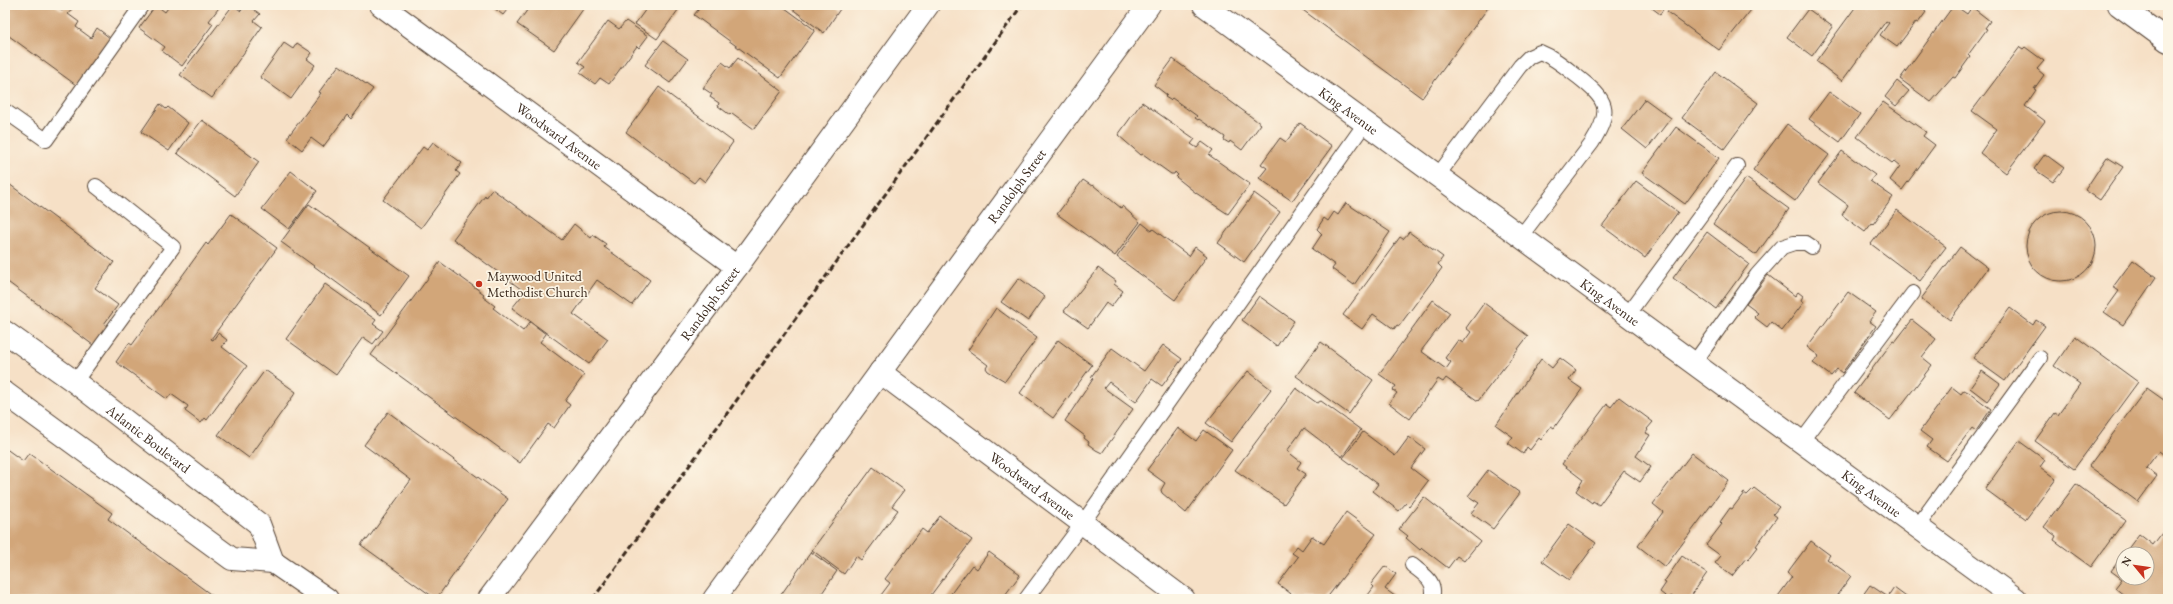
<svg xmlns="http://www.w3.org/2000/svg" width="2173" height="604" viewBox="0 0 2173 604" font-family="'EB Garamond',serif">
  <rect width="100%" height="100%" fill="#fcf5e5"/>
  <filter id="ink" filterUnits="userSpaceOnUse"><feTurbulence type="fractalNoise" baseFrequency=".025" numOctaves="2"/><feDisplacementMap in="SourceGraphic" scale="8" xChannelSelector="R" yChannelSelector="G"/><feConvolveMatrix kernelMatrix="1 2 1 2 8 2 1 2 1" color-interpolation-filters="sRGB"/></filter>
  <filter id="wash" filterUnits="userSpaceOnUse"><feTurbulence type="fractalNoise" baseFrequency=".012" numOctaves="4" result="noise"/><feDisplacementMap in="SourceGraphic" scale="16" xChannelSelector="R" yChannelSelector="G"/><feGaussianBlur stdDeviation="0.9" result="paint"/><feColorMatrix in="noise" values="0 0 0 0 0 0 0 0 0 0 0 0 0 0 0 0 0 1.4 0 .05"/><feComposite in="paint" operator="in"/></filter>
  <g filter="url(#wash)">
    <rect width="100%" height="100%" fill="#f6e0c6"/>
    <g id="blocks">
      <path fill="#d2a679" d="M8,5H55L62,11L66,5H75L68,14L79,22L76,27L91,38L97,28L110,38L76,85L5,33V9Z
        M156,5L165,12L170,5H221L209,21L213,24L182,66L162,51L165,47L139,28Z
        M233,5L241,11L247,5L260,14L254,21L262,27L212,98L180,75Z
        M490,5H511L503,15Z
        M531,5H586L554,50L517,24Z
        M649,5L681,6L657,39L635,24Z
        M702,5H781L815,30L780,78L694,15Z
        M787,5H834L840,9L824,33Z
        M1296,5H1490L1422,98Z
        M1648,5H1666L1660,14Z
        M1672,5H1744L1751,10L1719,50L1667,12Z
        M1857,5H1924L1921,9L1926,12L1918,23L1916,22L1897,47L1880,35L1889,23L1886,21L1842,81L1816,61Z
        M1954,5L1967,14L1972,7L1990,21L1985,28L1987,29L1968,55L1970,57L1955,78L1953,77L1931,102L1900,79Z
        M1808,9L1833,27L1812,56L1787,37Z
        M608,21L619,29L626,21L648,36L639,48L637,46L609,84L600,78L595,84L580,73L585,67L578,62Z
        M663,41L688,59L670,83L645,65Z
        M284,43L293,49L297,43L312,53L307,59L315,65L291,99L260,77Z
        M2020,47L2023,49L2025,47L2044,61L2037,69L2044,75L2034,89L2036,90L2025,106L2045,121L2006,173L1980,153L1997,129L1972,111Z
        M738,58L782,91L754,129L732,113L730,115L718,106L719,103L710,97L712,94L703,88L722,62L730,68Z
        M1173,59L1261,124L1242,150L1230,141L1229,143L1224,140L1225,137L1199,119L1198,120L1195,118L1197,116L1172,98L1170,100L1165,97L1167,95L1154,85Z
        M339,65L373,89L351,119L347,115L323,147L311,138L302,150L287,138L321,93L319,92Z
        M1716,72L1758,103L1724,149L1682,118Z
        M1897,81L1909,91L1896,106L1885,97Z
        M659,87L733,142L705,182L699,177L694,183L626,132Z
        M1829,92L1860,114L1840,142L1809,119Z
        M1645,99L1671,118L1647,149L1622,129Z
        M1142,102L1195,139L1191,144L1197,148L1202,142L1213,150L1209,155L1250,184L1228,214L1196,193L1176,177L1178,175L1175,172L1174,174H1171L1143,154L1141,155L1118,135Z
        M1883,102L1926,132L1923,136L1935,145L1902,190L1890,180L1900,166L1894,161L1892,163L1857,137Z
        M160,104L166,109L168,107L188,123L169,151L141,132Z
        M202,120L259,162L235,196L177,153Z
        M1300,123L1332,146L1292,201L1259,178L1267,168L1261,164L1280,138L1286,142Z
        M1787,124L1829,155L1795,201L1753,170Z
        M1676,127L1719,158L1685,204L1642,173Z
        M433,142L462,163L456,171L460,174L421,228L383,200L423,147L427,150Z
        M1842,151L1875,175L1870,181L1893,197L1873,224L1872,223L1865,232L1842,215L1848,205L1818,183Z
        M2045,154L2064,168L2053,182L2034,169Z
        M2107,157L2123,167L2100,200L2085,190Z
        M291,171L317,191L289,229L262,209Z
        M1746,178L1789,209L1756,255L1713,224Z
        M1083,180L1092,186L1093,185L1121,208L1122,206L1140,222L1115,256L1057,214Z
        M5,181L114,262L95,288L118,305L104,324L107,326L93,345L5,280Z
        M1636,181L1678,212L1645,258L1602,226Z
        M492,189L562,240L574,224L591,238L593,235L606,244L604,247L650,280L632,305L597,280L573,314L608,339L589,364L512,308L525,292L453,239L485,196L486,198Z
        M1254,193L1280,212L1244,262L1218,243Z
        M1346,203L1390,232L1354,285L1332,269L1335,265L1312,249L1322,234L1317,229L1324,218L1328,221L1334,212L1338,215Z
        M309,204L409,276L381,315L281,242Z
        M1897,210L1946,247L1920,281L1871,244Z
        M2026 246a35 35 0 1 1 70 0a35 35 0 1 1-70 0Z
        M231,214L277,248L211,339L213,340L218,333L227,340L222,347L247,366L207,420L205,418L201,423L185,411L188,406L171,394L167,399L116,362L129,343L132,345L206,243L208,245Z
        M1142,223L1152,231L1153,229L1189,256L1195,247L1207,256L1175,300L1117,257Z
        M1409,232L1443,257L1438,264L1442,268L1399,326L1397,325L1394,329L1373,314L1362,329L1343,315L1400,237L1403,239Z
        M1707,232L1749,264L1716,309L1673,278Z
        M1960,247L1988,268L1950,320L1921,299Z
        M2133,260L2156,277L2123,325L2104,312L2119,291L2113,287Z
        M440,262L484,294L483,297L495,306L493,308L523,331L530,322L546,334L540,342L584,375L565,401L570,405L554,428L548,424L520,463L371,355Z
        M1098,268L1116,281L1114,284L1123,291L1111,307L1106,303L1088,328L1064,311Z
        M1768,275L1795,296L1798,292L1803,296L1801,300L1804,302L1782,331L1771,322L1767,327L1754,317L1758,313L1746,304Z
        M1019,278L1045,297L1028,321L1001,302Z
        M325,284L376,320L373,324L383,331L373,344L363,337L336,375L286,339Z
        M1848,292L1876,312L1869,321L1876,326L1842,373L1837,369L1831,376L1813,363L1819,356L1807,347Z
        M1259,296L1294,321L1277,346L1242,320Z
        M1433,300L1450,313L1421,351L1446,369L1451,362L1445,358L1458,340L1463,343L1471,332L1466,328L1484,303L1528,336L1478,401L1446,378L1443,382L1438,379L1410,419L1389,403L1397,393L1393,390L1396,386L1379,374Z
        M996,308L1037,338L1005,381L988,371L986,368L988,365L968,350Z
        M2010,308L2033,325L2036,320L2045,326L2005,381L1973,358Z
        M1912,320L1936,339L1922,357L1932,365L1890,420L1854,393L1893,341L1895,342Z
        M2075,336L2138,382L2074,469L2035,441L2055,413L2058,415L2080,384L2054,366Z
        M1058,340L1092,365L1053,418L1020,393Z
        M1321,342L1373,380L1349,414L1296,376Z
        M1163,345L1182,359L1162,386L1152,379L1136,402L1109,382L1104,388L1133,409L1102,453L1096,450L1088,444L1089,442L1084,438L1085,436L1065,421L1093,379L1091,377L1112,348L1144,371Z
        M1560,358L1576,370L1569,380L1582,389L1554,428L1551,426L1541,440L1539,438L1530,450L1527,447L1523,454L1508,443L1513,437L1496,425L1541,359L1552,368Z
        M265,370L296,392L249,458L218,435Z
        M1248,371L1271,389L1231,442L1206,423Z
        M1982,371L2000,384L1987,401L1970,388Z
        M1952,387L1961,394L1964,390L1970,393L1991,409L1976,431L1972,428L1947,461L1927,447L1932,440L1920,431Z
        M1296,388L1317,403L1321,401L1361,430L1342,457L1304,428L1287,451L1301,462L1297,468L1306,474L1284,504L1235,470Z
        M2147,388L2168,403V458L2159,451L2146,468L2157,476L2138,502L2089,466Z
        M1619,397L1653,422L1647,429L1648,430L1646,433L1650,435L1636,456L1651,467L1640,482L1624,471L1599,505L1593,501L1592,503L1576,491L1583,480L1562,464L1607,404L1611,407Z
        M388,412L508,499L436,599L361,545L365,539L367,540L411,480L364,445Z
        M1178,428L1196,441L1204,430L1232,450L1186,513L1162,493L1161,490L1165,483L1147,470Z
        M1363,432L1395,456L1409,437L1425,449L1411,468L1428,481L1409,506L1406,503L1399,511L1373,491L1378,484L1343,458Z
        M2019,441L2045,460L2040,467L2056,479L2026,519L1985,489Z
        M5,448L23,461L29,453L112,513L108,519L217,599H5Z
        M1692,453L1729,481L1665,567L1638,546L1663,512L1653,504Z
        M873,467L904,490L892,506L898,510L861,560L856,556L844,574L812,550Z
        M1488,470L1520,493L1493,529L1471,513L1479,503L1468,496Z
        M2076,484L2125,520L2091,567L2054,540L2056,536L2044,527Z
        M1754,488L1779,507L1773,514L1777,517L1756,546L1758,547L1748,560L1746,558L1732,576L1715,563L1721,556L1706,545L1722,524L1720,522L1730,508L1732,509L1744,493L1747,495Z
        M1424,497L1480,541L1464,561L1457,556L1448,568L1422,548L1420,550L1406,538L1408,536L1399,529Z
        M1346,512L1376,534L1326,599H1298L1278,584L1298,557L1292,553L1297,546L1302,550L1312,536L1324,544Z
        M940,516L972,540L928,599H878L890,583L885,579L922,529L927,533Z
        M1569,524L1596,543L1569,580L1542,561Z
        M2162,533L2168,537V599H2129L2115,588L2122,579L2111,571L2123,555V578H2147V554H2124L2139,534L2153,545Z
        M1811,541L1830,555L1827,559L1851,576L1834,599H1776L1792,577L1787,573Z
        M811,552L837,571L818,599H778Z
        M989,552L1020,575L1002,599H947L972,565L977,569Z
        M1682,556L1707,573L1689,599L1686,597L1685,599H1675L1671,596L1669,599L1660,592L1666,583L1664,582Z
        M1385,566L1396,574L1385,589L1399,599H1365L1374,587L1371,584Z
        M1870,585L1888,597L1894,588L1909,599H1860Z"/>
    </g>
  </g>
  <g filter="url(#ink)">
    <use href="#blocks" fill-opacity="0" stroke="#574537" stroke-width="1"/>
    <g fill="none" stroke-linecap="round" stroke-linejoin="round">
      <defs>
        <path id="lane" d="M5,111L46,140L142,5
          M1438,175L1520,66L1529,57L1540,52C1555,58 1565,67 1578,77C1607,100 1613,109 1592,143L1521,236
          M1628,314L1737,166
          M1694,363L1757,275L1782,247L1794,243H1806L1812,247
          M75,382L173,247L96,186
          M1801,442L1913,293
          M1917,527L2040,358
          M1412,565C1424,575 1437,581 1432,599
          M1026,599L1082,524L1366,122"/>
        <g id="street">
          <path id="s1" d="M381,5L737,267"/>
          <path id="s2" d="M1204,5L2016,599"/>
          <path d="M2119,5L2168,41"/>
          <path id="s3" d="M880,372L1184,599"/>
        </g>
        <g id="secondary">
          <path id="s4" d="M489,599L737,267L928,5"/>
          <path id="s5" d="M714,599L1149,5"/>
        </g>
        <g id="primary">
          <path id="s6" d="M5,332L75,382L259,524L273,562"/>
          <path d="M5,393L232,559L273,562L327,599"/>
        </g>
      </defs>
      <use href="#lane" stroke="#574537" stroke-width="16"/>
      <use href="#street" stroke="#574537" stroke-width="24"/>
      <use href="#secondary" stroke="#574537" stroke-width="24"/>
      <use href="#primary" stroke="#574537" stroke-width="24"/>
      <use href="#lane" stroke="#fff" stroke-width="14"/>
      <use href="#street" stroke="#fff" stroke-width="22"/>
      <use href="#secondary" stroke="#fff" stroke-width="22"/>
      <use href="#primary" stroke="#fff" stroke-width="22"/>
      <path stroke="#3b2a1e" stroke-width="3" stroke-dasharray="6 3" stroke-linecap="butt" d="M593,599L1022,5"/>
    </g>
  </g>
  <circle fill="#c8321e" stroke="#fcf5e5" stroke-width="1.5" cx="479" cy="284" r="4"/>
  <g text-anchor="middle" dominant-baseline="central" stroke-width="3.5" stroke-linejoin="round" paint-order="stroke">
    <g font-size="14" fill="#3b2a1e" stroke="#fcf5e5">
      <text stroke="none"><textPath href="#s2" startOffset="179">King Avenue</textPath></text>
      <text stroke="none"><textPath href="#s1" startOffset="221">Woodward Avenue</textPath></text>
      <text stroke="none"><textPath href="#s5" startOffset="512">Randolph Street</textPath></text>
      <text stroke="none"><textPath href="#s2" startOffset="503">King Avenue</textPath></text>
      <text stroke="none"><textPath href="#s4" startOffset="369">Randolph Street</textPath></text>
      <text stroke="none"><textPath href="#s6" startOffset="179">Atlantic Boulevard</textPath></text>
      <text stroke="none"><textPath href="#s3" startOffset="190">Woodward Avenue</textPath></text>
      <text stroke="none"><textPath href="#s2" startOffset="827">King Avenue</textPath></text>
    </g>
    <g font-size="14" fill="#3b2a1e" stroke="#fcf5e5" text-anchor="start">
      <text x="487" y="276">Maywood United<tspan x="487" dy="16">Methodist Church</tspan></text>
    </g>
  </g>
  <rect width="2173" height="604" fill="none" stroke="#fcf5e5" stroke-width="20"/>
  <g transform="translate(2135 566) rotate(299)"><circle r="19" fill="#fcf5e5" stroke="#afa495"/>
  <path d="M0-3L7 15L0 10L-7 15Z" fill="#c8321e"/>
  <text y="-6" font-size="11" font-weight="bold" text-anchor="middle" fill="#3b2a1e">N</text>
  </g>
</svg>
